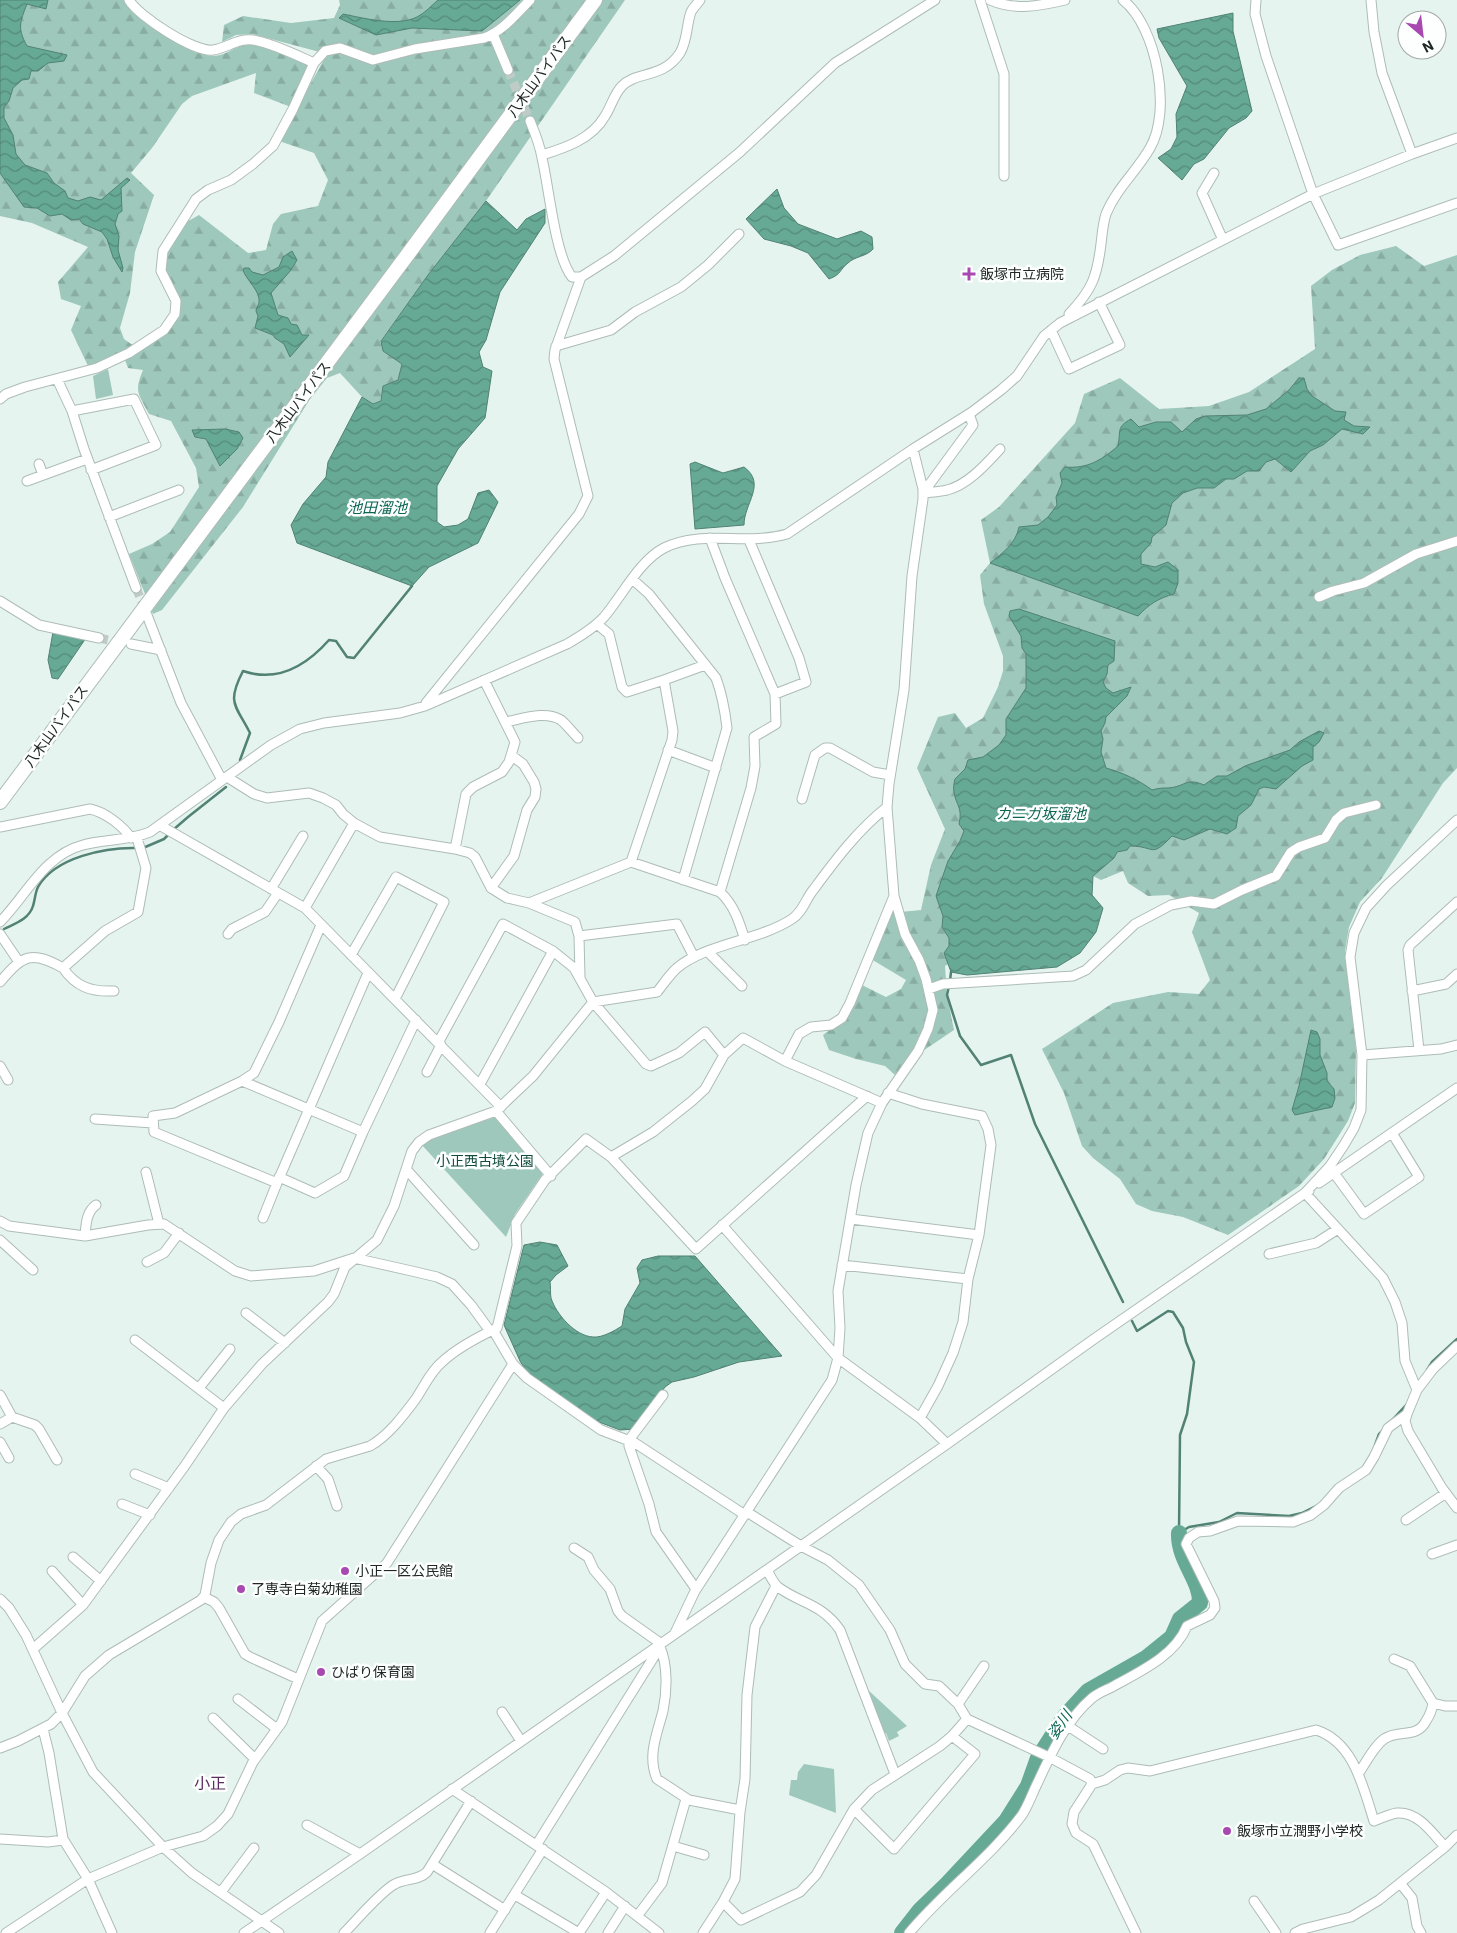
<svg xmlns="http://www.w3.org/2000/svg" width="1457" height="1933" viewBox="0 0 1457 1933" font-family="Roboto,'Noto Sans JP',sans-serif">
  <defs>
    <pattern id="forest-firs" width="22" height="20" patternUnits="userSpaceOnUse" patternTransform="scale(1.25)"><rect width="22" height="20" fill="#9ec8bb"/><path d="M5 1l3.5 6h-7zM16 11l3.5 6h-7z" fill="#88aca1"/></pattern>
    <pattern id="water-waves" width="16" height="10" patternUnits="userSpaceOnUse" patternTransform="scale(1.25)"><rect width="16" height="10" fill="#66a995"/><path d="M0 5q4-4 8 0t8 0" fill="none" stroke="#548a79"/></pattern>
  </defs>
  <rect width="100%" height="100%" fill="#e6f4f0"/>
  <path fill="#9ec8bb" d="M108,369L113,395L96,399L93,376Z
    M496,1117L544,1172L515,1214L506,1237L421,1144L430,1137Z
    M867,1689L907,1726L897,1732L899,1736L889,1741L886,1733L883,1734L866,1690Z
    M804,1764L834,1769L836,1813L789,1795L791,1780H797L798,1772Z"/>
  <path fill="url(#forest-firs)" d="M0,0H125C129,17 195,56 213,56C228,56 237,43 252,45C271,48 289,57 307,64L308,71L291,107L254,93L256,73L192,96L182,104L152,148L131,173L154,195L135,252L130,293L120,328L124,339L134,346L89,368L71,330L81,306L61,299L58,282L88,247L32,223L0,216Z
    M339,0H625L486,201L428,275L381,340L383,351L402,364L398,380L383,386L381,401L373,404L362,397L340,373L327,378L310,399L243,507L162,610L153,614L129,554L152,544L170,532L199,487L196,468L171,421L149,414C138,393 134,392 143,370L128,368L125,360L178,314L165,271L166,252L183,224L199,215L248,253L266,250L273,224L281,214L318,206L328,180L314,153L279,141L327,54L252,34L236,35L222,42L224,25L243,16L291,23L334,18L340,5Z
    M1396,246L1424,266L1457,255V768L1443,783L1382,878L1360,902L1349,927L1345,951L1356,1049L1355,1103L1348,1121L1324,1159L1299,1186L1228,1235L1183,1217L1152,1211L1136,1204L1120,1179L1093,1158L1082,1146L1064,1093L1042,1049L1113,1003L1168,992L1199,994L1210,980L1192,932L1199,913L1169,895L1148,896L1128,883L1123,871L1101,880L1093,876L945,966L947,995L954,1030L905,1063L895,1075L885,1066L856,1059L829,1050L823,1035L832,1028L860,984L886,997L901,989L906,980L871,959L890,913L921,910L931,865L945,829L917,768L938,717L955,713L966,728L983,718L998,687L1003,671V656L984,604L980,575L990,563L981,520L999,507L1075,423L1084,394L1120,378L1159,409L1209,406L1249,392L1315,349L1311,286L1332,270L1360,255Z"/>
  <path fill="url(#water-waves)" stroke="#518273" d="M0,0H48L46,9L27,4C20,22 17,28 27,46L67,55L64,61L48,63L38,71H31L29,79L22,80L13,88L9,101L4,107V118L13,135L16,154L25,165L47,173L54,183L65,191L68,198L78,201L90,197L101,200L127,178L130,180L121,188L122,211L118,214L115,224L119,236L118,250L123,268L122,272L113,257L107,239L102,232L83,224L79,219L71,220L62,214L50,216L37,208L24,207L0,173Z
    M438,0H520L482,31L412,28L376,35L339,18L343,14C363,18 397,27 417,17C425,13 431,6 438,0Z
    M1233,13V31L1252,111L1246,118L1229,128L1204,159L1194,164L1182,180L1158,158L1171,149L1177,137L1176,114L1187,86L1159,38L1157,29Z
    M777,189L784,208L798,224L837,239L861,231L872,237L873,249C866,257 855,256 848,263C839,270 842,274 829,279L808,253L791,246L764,239L746,219Z
    M486,201L517,230L526,219L545,209V223L500,292L486,340L479,352L483,367L492,371L485,418L458,449L437,486V522L444,527L458,525L468,519L478,493L489,490L498,502L478,543L429,567L412,586L297,543L291,525L303,504L326,477L328,462L362,397L373,404L381,401L383,386L398,380L402,364L383,351L381,341L428,275Z
    M292,251L297,260L291,270L271,293L278,315L288,318L291,324L297,325L302,335H309L290,357L284,344L275,338L273,335L255,328L258,316L256,311C256,308 258,306 259,303C261,291 246,280 243,270L244,268H249L252,272L263,275L279,267L283,257Z
    M1299,378H1304L1307,389L1312,396L1335,411L1346,412L1344,420L1354,426L1370,427L1363,434L1342,429L1323,445L1310,451L1291,472L1275,459L1266,462L1259,471H1247L1234,479H1226L1214,488H1197L1183,493L1172,503L1166,525L1152,537L1151,543L1141,554V564L1155,567L1168,562L1178,570V583L1174,594C1159,598 1149,604 1138,616L990,563C1003,553 1016,543 1019,527L1038,525L1048,517L1057,505L1056,497L1062,483L1060,473L1065,467C1087,469 1102,460 1118,446C1121,431 1116,427 1131,419L1139,427L1156,422H1171L1182,432L1196,419L1205,416L1247,415L1266,409L1289,390Z
    M225,429L239,432L243,438L237,449L220,466L206,439L195,437L192,430Z
    M695,462L723,473L744,467C767,484 744,503 744,525L695,529L690,464Z
    M1019,609L1115,641L1114,661L1108,665L1107,674L1103,682L1106,688L1113,693L1131,687L1127,696L1106,717L1105,723L1101,731L1103,739L1101,752L1106,768C1121,772 1139,780 1152,790C1159,788 1162,788 1168,788C1185,787 1186,777 1204,785L1217,776H1227L1245,766L1290,750L1299,742L1319,731L1324,733L1319,742L1313,747V760L1302,766L1276,789L1264,787L1259,789L1251,805L1238,816L1236,828L1227,834L1210,829L1184,840L1172,836C1150,859 1156,846 1130,846L1127,850L1117,852L1114,858L1093,876L1092,895L1103,908L1096,932L1080,953L1057,967L967,975L951,972L944,953L949,946V938L942,927L943,916L936,896L948,861L960,841L964,831L959,824C963,807 956,806 954,792C953,788 954,783 955,779L965,769L968,760L983,757L999,745L1006,735V719L1026,688V654L1022,648L1021,636L1009,616L1010,611Z
    M53,632L86,638L58,679L52,678L48,660Z
    M1311,1030L1317,1032L1320,1039V1055L1327,1073V1081L1334,1089L1335,1098L1332,1107L1295,1115L1292,1110L1299,1086Z
    M540,1242L557,1245L568,1266L556,1275L550,1282C551,1286 550,1293 551,1298C556,1314 575,1336 593,1337C602,1338 614,1331 622,1326L625,1309L640,1283L637,1268L642,1260L658,1256H695L782,1356L739,1362L694,1377L672,1382L665,1387L635,1429L620,1430L591,1419L526,1371L520,1361L504,1325L524,1245Z"/>
  <g fill="none" stroke-linecap="round" stroke-linejoin="round">
    <path stroke="#518273" stroke-width="2.5" d="M240,760L250,733C236,705 226,704 243,671C278,683 306,666 329,640L336,641L347,657L354,658L412,586
      M173,830L188,817L226,787
      M143,848L164,839L169,834
      M4,929C16,923 29,919 33,906C35,900 35,893 38,887C55,857 106,847 138,848
      M950,981L951,972
      M949,986L947,995L960,1036L981,1065L1011,1055L1035,1124L1123,1302
      M1132,1321L1137,1331L1168,1311L1173,1312L1183,1328L1186,1342L1194,1362L1187,1414L1180,1435L1179,1533L1189,1527L1219,1522L1237,1513L1289,1516L1302,1513L1316,1506
      M1427,1370L1432,1362L1457,1339
      M1375,1445L1379,1434L1408,1403"/>
    <path stroke="#66a995" stroke-width="16" d="M902,1933L920,1910L947,1884L1006,1821L1028,1786L1038,1758L1065,1716L1088,1691L1146,1658L1172,1637L1180,1619L1200,1603C1201,1580 1178,1561 1179,1533"/>
    <path stroke="#bfcbc7" stroke-width="9" stroke-dasharray="9 4.5" stroke-linecap="butt" d="M508,70L530,121
      M136,588L146,611
      M99,638L123,643"/>
    <defs>
      <path id="minor" d="M129,0C138,16 195,53 213,50C227,48 238,38 253,40C272,43 296,55 314,63
        M980,0L1004,74V176
        M990,0C1016,11 1039,6 1065,0
        M1256,0L1255,14L1266,56L1313,194L1338,245L1457,203
        M1371,0L1374,32L1382,73L1412,154
        M493,34L508,70
        M530,121C535,133 540,145 542,158C549,187 555,256 572,277H581L614,256L648,228L740,152L835,63L935,0
        M542,155C565,148 592,139 605,116C611,107 614,94 622,86C636,71 663,79 680,53C688,39 686,26 691,12C693,8 697,4 700,0
        M1214,173L1202,193L1223,240
        M1069,314C1092,290 1097,277 1101,244C1102,235 1103,223 1106,214C1116,189 1137,171 1150,148C1172,111 1157,27 1123,0
        M1051,330L1069,369L1120,345L1099,302
        M556,346L611,330L635,312L681,287L708,265L739,234
        M57,379L72,411L84,449L136,588
        M0,399L6,394L25,387L97,368L129,353L164,330L175,314L176,301L161,271L163,251L196,199L208,190L231,180L253,164L273,146L293,109L314,63L325,51L340,48L373,60L415,49L484,38C503,31 516,14 530,0
        M72,411L134,399L156,445L91,470
        M39,464L43,475
        M27,481L87,459
        M923,493L973,425L969,414
        M923,493C931,492 940,492 947,490C968,485 986,464 1000,449
        M109,517L179,490
        M710,538L725,578L775,694L776,724L754,737L755,766L751,788L720,892
        M749,540L799,658L806,682L775,694
        M632,579L649,594L716,678C722,694 725,711 727,728L683,880
        M1319,597L1333,591L1364,583L1416,554L1457,541
        M0,601L39,625L99,638
        M147,615L181,703L222,780
        M597,624L609,634L622,687L627,692L664,680L673,731L672,740L631,862
        M131,644L161,650
        M664,680L705,665
        M426,703L579,514L588,496L554,359L555,350L581,277
        M505,722C522,719 545,710 561,720C567,725 572,732 578,738
        M668,750L716,768
        M227,777L254,794L267,798L309,793L323,798L336,805L343,814L354,823
        M802,799L815,755L825,748H830L873,772L890,775
        M161,826L305,908L501,1107
        M0,827L90,809C105,812 123,826 131,838
        M455,849L466,794L473,787L502,772L509,762L515,742L484,680
        M491,888L514,856L527,810L535,797L536,789L534,782L523,764L512,756
        M271,889L303,836
        M529,903L575,922L579,936L580,977
        M305,908L354,823L380,837L455,849L470,853L475,857L491,888L507,898L529,903L631,862L720,892C734,905 739,921 745,940
        M0,922C26,896 44,855 83,845C105,839 128,841 150,832L271,745L300,729L324,723L400,713L425,706L567,644C581,636 594,628 604,617C622,596 639,561 664,548C702,529 746,546 787,534L913,449L972,412L1001,390L1017,376L1044,336L1060,323L1313,194L1412,154L1457,138
        M321,925L279,1022L254,1073L242,1081L175,1113L153,1116L154,1132L277,1183L368,973
        M0,934L19,962
        M228,934L232,929L265,912L278,893
        M579,936L677,924L694,957
        M708,952L742,986
        M351,955L396,877L444,902L395,999
        M63,968C76,987 91,992 114,991
        M0,982C23,955 31,950 63,968L105,931L138,912L146,868L137,838
        M929,989L943,984L1073,976L1086,970L1135,924L1171,905L1191,901L1214,904L1242,890L1276,876L1291,852L1299,847L1325,838L1336,820L1344,813L1376,805
        M1412,991L1446,984L1457,974
        M438,1043L503,924L553,951L574,968L593,1002L646,1064L651,1066L679,1053L705,1032L724,1055
        M1419,1050L1408,950L1410,945L1457,902
        M1362,1055L1441,1049L1457,1045
        M785,1061L799,1034L811,1027L831,1025L842,1018L850,1003L894,896
        M0,1066L8,1080
        M427,1072L441,1045
        M242,1081L363,1132
        M480,1084L553,951
        M888,1093L922,1104L982,1116L988,1129L991,1145L979,1235L968,1279L963,1322L953,1353L938,1386L920,1418
        M95,1119L153,1123
        M611,1157L653,1132L692,1101L705,1089L724,1055L743,1038L785,1061L882,1103
        M406,1169L474,1245
        M146,1172L159,1224
        M1334,1173L1364,1214L1419,1177L1392,1133
        M551,1176L496,1111L533,1076L593,1002L657,992C663,985 669,975 677,968C705,944 758,941 792,919C803,912 806,898 814,889C836,859 858,830 887,807
        M279,1177L315,1193L344,1176L363,1132L416,1020
        M1319,1183L1457,1088
        M1309,1191L1305,1193L1383,1278L1395,1302L1402,1323L1405,1361L1417,1390
        M263,1218L277,1183
        M851,1219L979,1235
        M0,1221L9,1226L85,1236L148,1225L164,1224L235,1271L251,1276L314,1271L354,1258L416,1272L437,1277L452,1284L471,1305L490,1331
        M722,1225L838,1358L920,1418L947,1444
        M85,1236C86,1225 86,1212 96,1205
        M0,1240L33,1270
        M1269,1254L1316,1243L1338,1229
        M147,1262L164,1253L179,1233
        M842,1265L968,1279
        M246,1313L285,1343
        M493,1330L513,1364L527,1378L601,1430L635,1443L745,1515
        M135,1340L224,1408
        M1457,1346L1433,1369L1417,1390L1407,1414L1405,1421L1408,1431L1442,1488L1457,1508
        M199,1388L230,1349
        M0,1395L12,1417
        M663,1395L629,1440V1446L649,1504L656,1532L696,1589
        M0,1424L12,1417L35,1425L39,1429L57,1460
        M0,1442L9,1458
        M316,1466L328,1479L337,1506
        M135,1474L169,1488
        M122,1504L150,1515
        M747,1512L801,1546L828,1560L859,1585L890,1630L905,1664L925,1684L939,1686L958,1704L967,1719L1049,1757L1090,1779L1092,1784
        M1406,1520L1446,1493
        M1432,1554L1457,1545
        M73,1557L101,1581
        M767,1570C770,1575 773,1583 778,1587C801,1604 821,1603 840,1630L895,1774
        M52,1571L83,1605
        M204,1597L214,1602L219,1608L245,1654L250,1657L298,1679
        M0,1599L9,1608L26,1635L62,1713L93,1772L163,1847L192,1873L279,1933
        M675,1633L695,1591L832,1380L838,1358L840,1328L838,1291L856,1185L868,1133L882,1103L918,1051L928,1029L933,1010L926,979L919,960L905,934L894,896L887,807L889,784L904,690L912,576L923,499V489L913,449
        M660,1647C668,1665 667,1692 663,1711C657,1734 647,1756 657,1779L689,1800L740,1810
        M33,1649L83,1605L184,1467L224,1408L262,1364L328,1302L334,1294L345,1267L377,1240L394,1206L412,1151L419,1142L429,1135L496,1111
        M1394,1659L1410,1666L1433,1703
        M238,1699L277,1729
        M958,1704L984,1666
        M502,1712L521,1741
        M213,1718L255,1759
        M1068,1726L1103,1749
        M43,1729L49,1753L63,1839L88,1879L112,1933
        M0,1748L18,1741L51,1724L62,1713L85,1676L109,1655L201,1600L205,1595L211,1563L219,1540L231,1522L241,1514L266,1505L326,1459L370,1446C388,1436 403,1416 415,1400C424,1387 430,1372 442,1362C457,1348 478,1337 497,1328L517,1246L516,1223L545,1180L586,1139L611,1157L696,1249L867,1096
        M1358,1774C1366,1763 1373,1747 1384,1739C1398,1729 1417,1739 1426,1721C1430,1715 1432,1710 1433,1703L1445,1706H1457
        M452,1789L606,1892L659,1933
        M854,1809L894,1849L975,1754L952,1736
        M307,1825L360,1854
        M0,1839L48,1842L63,1840
        M537,1844L660,1647V1643L622,1616L618,1611L610,1589L594,1570L588,1557L574,1548
        M673,1846L704,1855
        M432,1864L505,1910
        M1400,1883L1412,1898L1417,1926L1421,1933
        M221,1892L254,1848
        M515,1895L579,1933L606,1892
        M1254,1901L1276,1933
        M723,1902L741,1920L800,1892L816,1875L854,1809L872,1790L940,1746L952,1736L967,1719
        M638,1915L662,1883L686,1799
        M6,1933L88,1879L163,1847L203,1836L217,1826L228,1814L253,1762L282,1722L322,1621L387,1563L513,1364
        M244,1933L360,1854L947,1444L1094,1339L1305,1193L1330,1166L1344,1145L1354,1128L1361,1110L1362,1055L1350,957L1354,933L1366,908L1387,885L1457,820
        M344,1933C356,1921 381,1891 395,1884C406,1878 418,1881 427,1872L471,1801
        M490,1933L543,1849
        M608,1933L625,1906
        M703,1933L723,1902L735,1879L740,1812L745,1779L747,1695L755,1627L776,1586
        M909,1933C944,1891 989,1859 1022,1815C1028,1806 1032,1794 1037,1784C1051,1754 1066,1720 1092,1698C1098,1693 1106,1690 1112,1687C1139,1672 1175,1656 1187,1626L1210,1615L1215,1608L1214,1601L1186,1544L1189,1538L1198,1532L1210,1531L1238,1521L1293,1522L1311,1515L1324,1505L1339,1488L1366,1470L1374,1457L1388,1428L1407,1414
        M1136,1933L1093,1844L1076,1833L1072,1824L1074,1812L1092,1784L1105,1780L1120,1770L1128,1768L1150,1771L1316,1730C1354,1742 1363,1787 1374,1821C1381,1818 1390,1814 1397,1813C1418,1811 1433,1834 1445,1847
        M1295,1933L1303,1929L1351,1917L1379,1900L1445,1847L1457,1835"/>
      <path id="highway" d="M0,802L411,250L595,0"/>
    </defs>
    <use href="#minor" stroke="#aebcb7" stroke-width="11"/>
    <use href="#highway" stroke="#aebcb7" stroke-width="16"/>
    <use href="#minor" stroke="#fff" stroke-width="9"/>
    <use href="#highway" stroke="#fff" stroke-width="14"/>
  </g>
  <g fill="#a849b2" stroke="#fcfffe" stroke-width="2">
    <path d="M966.5 266.5h5v5h5v5h-5v5h-5v-5h-5v-5h5z"/>
    <circle cx="345" cy="1571" r="5"/>
    <circle cx="241" cy="1589" r="5"/>
    <circle cx="321" cy="1672" r="5"/>
    <circle cx="1227" cy="1831" r="5"/>
  </g>
  <g text-anchor="middle" dominant-baseline="central" stroke-width="5" stroke-linejoin="round" paint-order="stroke">
    <g font-size="14" fill="#212725" stroke="#fcfffe">
      <text transform="translate(539 76) rotate(-54)">八木山バイパス</text>
      <text transform="translate(298 402) rotate(-53)">八木山バイパス</text>
      <text transform="translate(56 726) rotate(-54)">八木山バイパス</text>
    </g>
    <g font-size="14" fill="#212725" stroke="#fcfffe" text-anchor="start">
      <text x="980" y="274">飯塚市立病院</text>
      <text x="355" y="1571">小正一区公民館</text>
      <text x="251" y="1589">了専寺白菊幼稚園</text>
      <text x="331" y="1672">ひばり保育園</text>
      <text x="1237" y="1831">飯塚市立潤野小学校</text>
    </g>
    <g font-size="14" fill="#114b3d" stroke="#fcfffe">
      <text x="485" y="1161">小正西古墳公園</text>
    </g>
    <g font-size="15" font-style="italic" fill="#0c6553" stroke="#fcfffe">
      <text x="377" y="508">池田溜池</text>
      <text x="1041" y="814">カニガ坂溜池</text>
      <text transform="translate(1060 1725) rotate(-55)">姿川</text>
    </g>
    <g font-size="16" fill="#5a2c5f" stroke="#fcfffe">
      <text x="210" y="1783">小正</text>
    </g>
  </g>
  <g transform="translate(1422 35) rotate(152)"><circle r="24" fill="#fcfffe" stroke="#a4a9a7"/>
  <path d="M0-4L9 19L0 12L-9 19Z" fill="#a849b2"/>
  <text y="-8" font-size="14" font-weight="bold" text-anchor="middle" fill="#212725">N</text>
  </g>
</svg>
